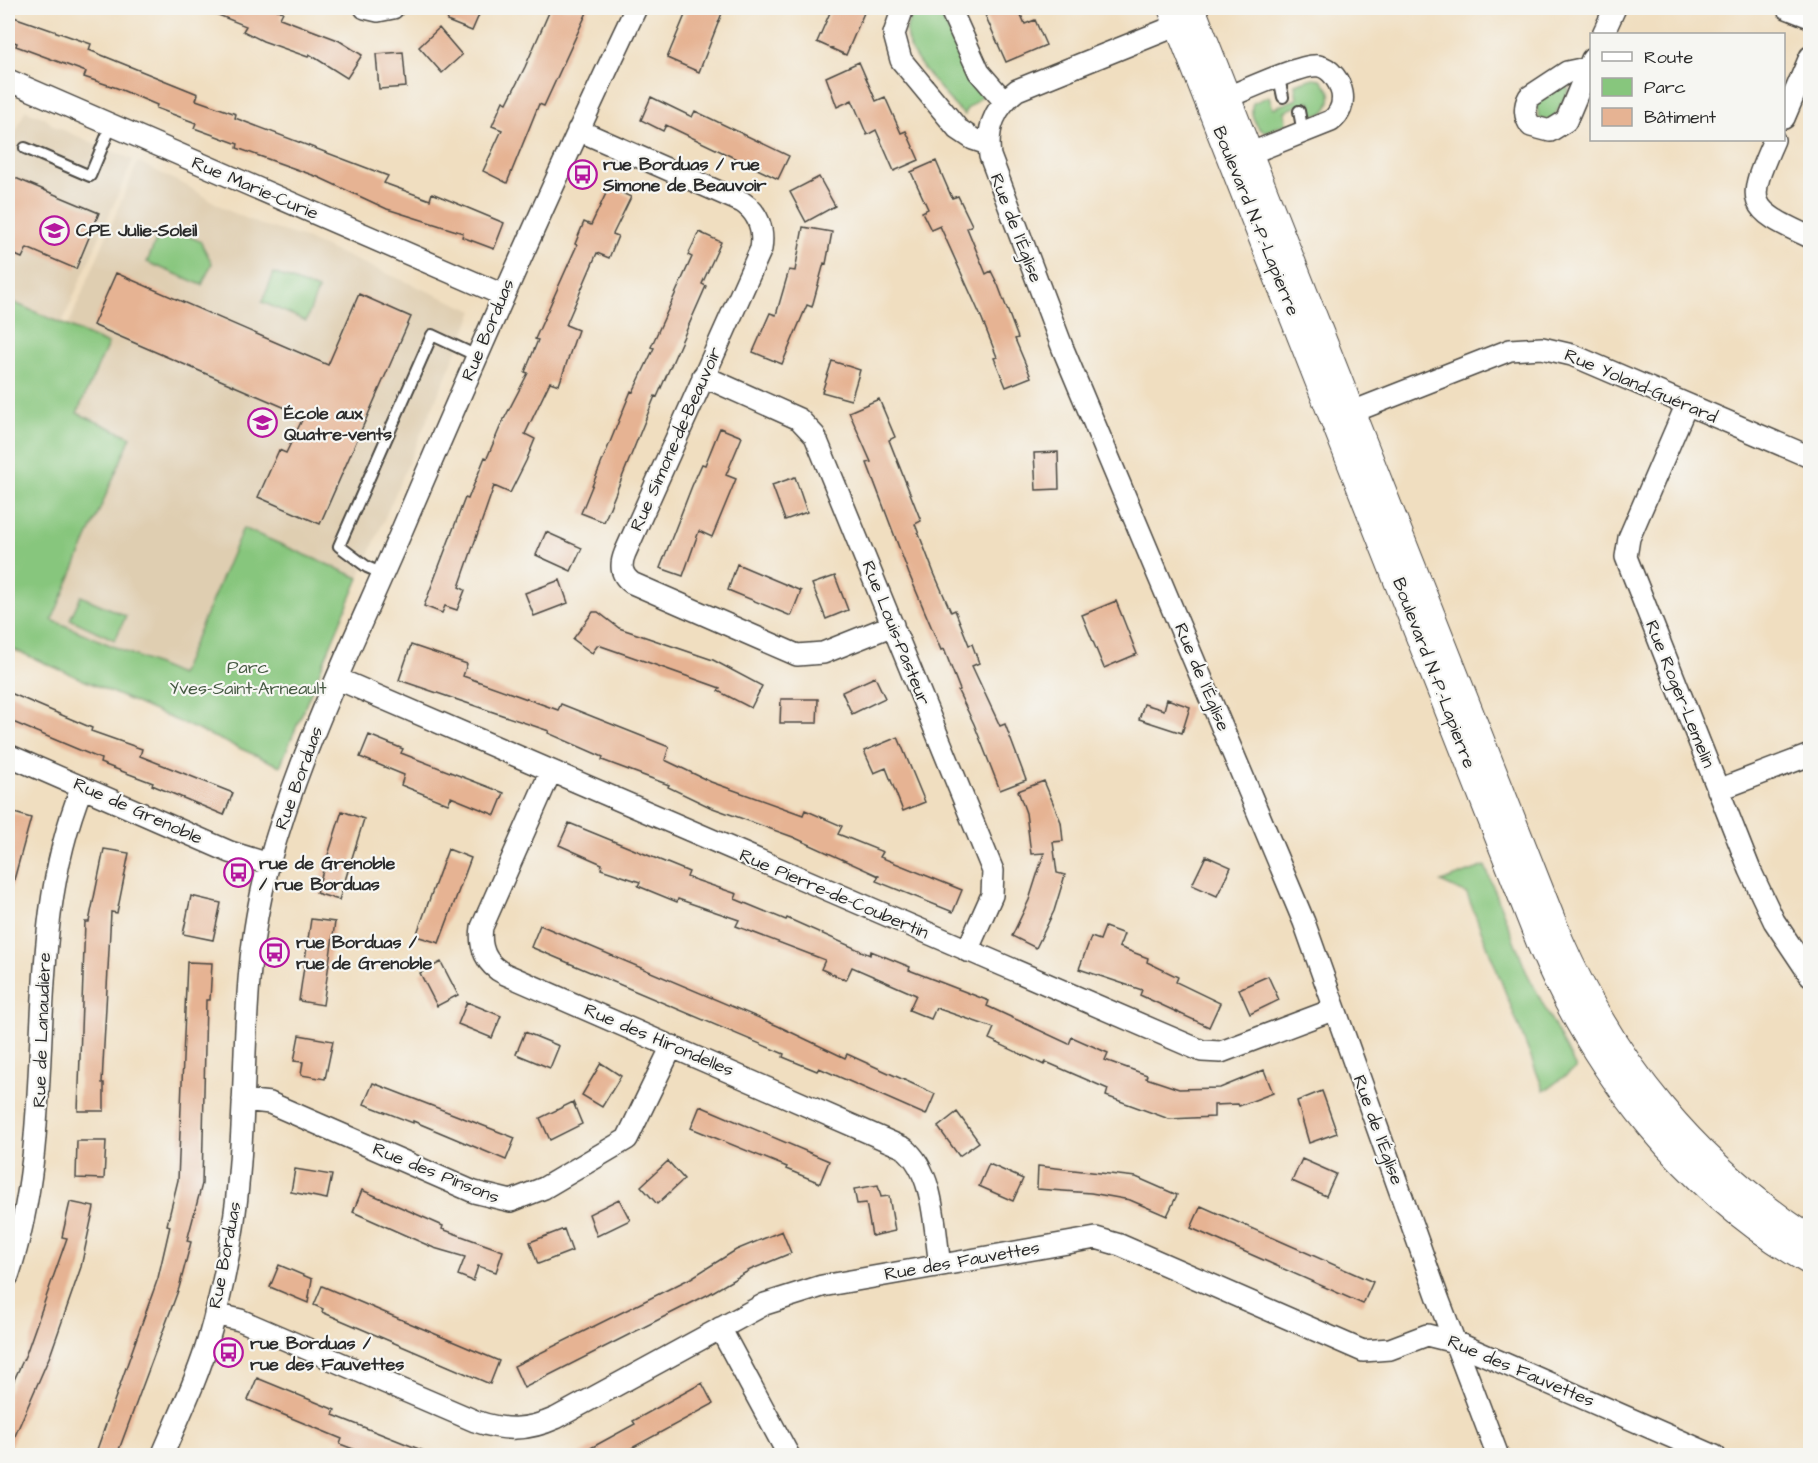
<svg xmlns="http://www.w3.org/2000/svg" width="1818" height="1463" viewBox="0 0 1818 1463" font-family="'Architects Daughter',sans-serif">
  <rect width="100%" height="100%" fill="#f6f6f2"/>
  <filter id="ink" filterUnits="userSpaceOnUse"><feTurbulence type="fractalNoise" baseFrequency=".0167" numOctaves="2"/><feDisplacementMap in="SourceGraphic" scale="12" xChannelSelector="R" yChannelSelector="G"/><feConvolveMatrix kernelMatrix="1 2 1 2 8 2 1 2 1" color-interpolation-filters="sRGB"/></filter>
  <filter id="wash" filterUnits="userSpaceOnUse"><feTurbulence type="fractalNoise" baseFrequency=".008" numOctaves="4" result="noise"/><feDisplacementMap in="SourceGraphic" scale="24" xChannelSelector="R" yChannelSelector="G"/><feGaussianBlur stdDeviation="1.35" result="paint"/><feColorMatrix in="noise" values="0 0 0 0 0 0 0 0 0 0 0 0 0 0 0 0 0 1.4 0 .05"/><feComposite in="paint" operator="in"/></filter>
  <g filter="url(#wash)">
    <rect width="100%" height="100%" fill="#f0dec0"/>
    <path fill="#dfceb1" d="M25,110L45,118L54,126L133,160L62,323L8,300V151Z
      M138,162L189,187L227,210L259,224L302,237L474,311L359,578L243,528L180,675L51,620L131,437L77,413L107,344L68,326Z"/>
    <path fill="#87c67d" stroke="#597854" stroke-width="1.5" d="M922,8H931C953,21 961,73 982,96L966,110L965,115C955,108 947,97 939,87C921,67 886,29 922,8Z
      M1313,78L1321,79L1330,91C1332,103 1327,116 1313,115L1310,101L1285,111L1286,124L1265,132C1255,128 1249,112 1253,103L1269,96L1273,108L1297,99L1295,84Z
      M1565,85L1569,90L1552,120L1540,119L1536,106L1540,100Z
      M181,233L200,241L212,263L202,285L147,262L157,238Z
      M274,273L318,290L306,321L262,302Z
      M8,300L108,344L77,413L131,437L52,620L180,675L243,528L359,578L280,766L8,647Z
      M81,596L126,616L115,640L70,619Z
      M1485,866L1526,971L1576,1068L1544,1091L1467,894L1441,882Z"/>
    <g id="blocks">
      <path fill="#e6b393" d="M201,8H273L283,12L280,18L338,40L362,55L347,78L309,54L308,57L263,41L243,31L246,26Z
        M452,8H482L472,31L447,21Z
        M551,8H589L544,106L539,104L507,183L483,171L502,130L492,126L503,101L507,103L525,67Z
        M688,8H724L699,72L667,58Z
        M832,8H866L846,55L817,42Z
        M982,8H1018L1025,24L1035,20L1046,45L1006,62Z
        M8,15L91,44L89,50L198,94L196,100L236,114L235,118L388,176L384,183L430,200L432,193L504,223L494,249L462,237L463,233L387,209L318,177L237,148L238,144L194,128L196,123L156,108L157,105L117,88L84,77L86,72L16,46L17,43L8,40Z
        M439,28L462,55L442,73L419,47Z
        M403,52L406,87L379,89L376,54Z
        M859,62L876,101L885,97L901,133L906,131L919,160L894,171L876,130L867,135L852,100L837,107L826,77Z
        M651,97L692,117L695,111L789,156L778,179L666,125L663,131L641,120Z
        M936,161L952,198L958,196L972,225L967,228L986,274L991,271L998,285L1018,338L1015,339L1031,377L1006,387L994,358L997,357L982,319L940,226L931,230L922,212L928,209L911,172Z
        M13,177L99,213L76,269L27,248L22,258L8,252V191Z
        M819,177L835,206L806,222L790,192Z
        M609,187L631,197L613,234L618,236L609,258L597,253L566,325L578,330L559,385L550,382L525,434L535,439L526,461L510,493L494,486L459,587L465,590L457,610L445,606L442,613L424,606L465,498L468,499L485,457L487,458L501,425L528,373L525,372L538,340L535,339L577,245L575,244L584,222L591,225Z
        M803,227L832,232L826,264L824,263L812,307L807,305L782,364L753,352L770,313L776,315L789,270L795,271Z
        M699,232L721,242L702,284L706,286L657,397L655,396L604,522L581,513L631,391L633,392L654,348L651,347L692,257L688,255Z
        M116,273L328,365L359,294L411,317L320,524L258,497L279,450L286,453L304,416L93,325Z
        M832,361L860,370L851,400L822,392Z
        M879,399L895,437L889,440L921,521L915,524L934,573L951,612L955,610L969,645L972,644L979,663L972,666L1000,726L1005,724L1026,780L1000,790L974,724L958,691L960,690L944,649L941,650L909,574L867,463L871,462L849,412Z
        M720,428L742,437L726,475L736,479L712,537L699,531L683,576L660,568L692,486L702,464L705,465Z
        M1058,452L1059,489L1036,490L1034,453Z
        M795,477L807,512L785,520L772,485Z
        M546,532L582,548L571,571L536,555Z
        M737,564L801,591L791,616L728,590Z
        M835,576L848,610L826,619L812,584Z
        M560,580L568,603L534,616L525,593Z
        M1116,601L1137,654L1104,668L1082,615Z
        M593,612H598L619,628L713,660L762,686L751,708L718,691L720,688L647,662L598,645L592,653L573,639Z
        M411,645L467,664L463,676L558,710L561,704L669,747L665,760L711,782L803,815L805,810L842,826L838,834L883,852L880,857L962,890L953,912L876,881L879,876L793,837L710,807L668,787L669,785L602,760L603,757L548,733L549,731L399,680Z
        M875,677L885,698L852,714L842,692Z
        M8,692L92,728L91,731L142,749L140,756L233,793L224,815L152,785L153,783L100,763L101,759L8,720Z
        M781,699H818L817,723H780Z
        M1167,699L1190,707L1182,733L1139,719L1144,704L1164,710Z
        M369,735L403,749L401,753L504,793L495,815L451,797L448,804L401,785L404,775L360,757Z
        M898,737L925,802L903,811L886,768L874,773L864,751Z
        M1044,781L1061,822L1063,841L1053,842L1057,873L1065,875L1054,911L1036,948L1012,936L1029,900L1044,853L1031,854L1026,813L1018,791Z
        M8,811L31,818L12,887L8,886Z
        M342,811L364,819L339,900L316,893Z
        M569,823L689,872L687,877L737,894L735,899L786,920L787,918L870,955L871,951L910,967L909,970L989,1001L987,1006L1069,1044L1072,1037L1108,1053L1105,1060L1147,1075L1146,1078L1179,1089L1220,1088L1264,1070L1273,1093L1239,1106L1238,1104L1214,1105V1117L1169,1119L1106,1096L1108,1089L1046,1062L1044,1065L989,1039L994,1028L936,1008L931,1019L909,1010L916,995L852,967L846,980L821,969L825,960L736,926L739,920L678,899L677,902L638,886L640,882L601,869L602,864L559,845Z
        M104,849L129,853L117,913L111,912L102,1083H104V1111H78L85,922H89Z
        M448,849L471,858L439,943L416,936Z
        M1206,856L1231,867L1217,896L1192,885Z
        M191,896L221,903L213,940L183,934Z
        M311,919L335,922L323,1005L299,1001Z
        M540,925L778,1026L845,1058L847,1054L935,1094L926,1115L819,1068L817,1071L783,1057L784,1054L531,947Z
        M1105,927L1124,934L1119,947L1148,958L1147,962L1178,977L1176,982L1220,1003L1209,1027L1140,995L1142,990L1079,969L1091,937L1100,940Z
        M187,962L212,963L210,1000H206L202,1184L187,1241L191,1242L179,1288L117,1455H95L158,1278L170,1226L167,1225L178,1180Z
        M441,962L458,995L437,1006L420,973Z
        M1268,976L1279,1000L1250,1014L1239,989Z
        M467,1002L501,1016L492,1038L458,1024Z
        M525,1032L559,1046L550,1068L516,1054Z
        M299,1035L333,1041L325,1079L301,1075L303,1062L294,1061Z
        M601,1063L621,1076L602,1107L582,1095Z
        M373,1083L515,1138L506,1160L413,1121V1123L364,1104Z
        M1322,1091L1337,1133L1309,1143L1297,1101Z
        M573,1102L582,1124L550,1140L540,1118Z
        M700,1106L829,1161L820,1183L786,1169L787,1167L691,1128Z
        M957,1112L979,1142L959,1156L938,1127Z
        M77,1141H106L104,1179L76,1178Z
        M1302,1159L1336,1174L1326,1196L1292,1181Z
        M668,1161L684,1179L657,1204L641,1186Z
        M989,1164L1023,1179L1013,1201L979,1186Z
        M1038,1166L1136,1177L1177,1195L1167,1216L1130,1200L1091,1193L1037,1189Z
        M295,1169L332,1175L327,1199L291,1192Z
        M878,1185L881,1197L889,1196L895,1231L872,1236L866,1203L857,1204L854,1189Z
        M362,1190L443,1226L442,1229L503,1251L496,1272L478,1266L473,1281L458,1275L465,1257L434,1248L353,1212Z
        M619,1199L630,1220L597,1236L589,1214Z
        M70,1202L94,1207L81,1267L51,1353L8,1452V1393L26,1354L67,1238L62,1237Z
        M1201,1206L1373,1282L1363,1304L1191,1228Z
        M564,1229L572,1251L538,1264L530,1242Z
        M782,1231L791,1253L750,1270L709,1294L524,1388L514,1366L691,1278L736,1250Z
        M279,1265L312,1279L308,1303L270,1287Z
        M322,1286L499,1361L490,1384L322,1312L323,1309L314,1305Z
        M257,1378L335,1410L333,1415L434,1455H369L340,1444L342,1439L248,1400Z
        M702,1383L713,1404L628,1450L631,1455H578L635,1424L633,1421Z"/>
    </g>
  </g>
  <g filter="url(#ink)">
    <use href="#blocks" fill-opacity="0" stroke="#494641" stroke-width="1.5"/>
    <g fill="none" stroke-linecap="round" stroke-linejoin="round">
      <defs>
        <path id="service" d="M1279,78L1283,97
          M1299,111L1303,133
          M25,148L90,176L111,126
          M383,574L367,567L339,546L432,335L477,356"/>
        <path id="minor" d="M365,8L378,11L393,8
          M903,8L894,34L901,60L958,129L973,139L988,144
          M950,8L979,72L1004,101
          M1787,8L1810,17
          M1193,19L1017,90C995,107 986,128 990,156L1063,349L1304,922L1438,1298L1498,1456
          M1603,34L1615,8
          M1586,68L1567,72L1529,97C1524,106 1524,117 1531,126L1550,131L1566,121L1592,59
          M8,80L503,295
          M1228,97C1245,90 1304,63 1319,66C1331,68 1340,82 1342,93C1344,104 1340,114 1331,121L1236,159
          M1784,118L1810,57
          M578,130L742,202C759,213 764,230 761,249L625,553C620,565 621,575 632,583L797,655L823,653L893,625
          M1774,140C1746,203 1746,208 1810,237
          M703,376L799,419L815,436L993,871L992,895L967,951
          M1686,406L1629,538L1626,557L1750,870L1774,921L1810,975
          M1337,418L1510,350L1542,348L1572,355L1810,457
          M338,679L1202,1051L1221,1052L1335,1009
          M8,755L230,852L269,864
          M550,773L482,927C479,947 486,965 505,974L904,1148C935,1173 934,1228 940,1265
          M1718,790L1810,755
          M243,1100L270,1103L474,1192L511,1201L544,1188L627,1139L672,1046
          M8,1276C62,1116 18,944 82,787
          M215,1314L240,1320L475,1421C504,1431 527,1431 556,1418L765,1304L822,1286L1096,1238L1120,1245L1363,1351L1390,1349L1427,1335L1455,1342L1715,1456
          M720,1328L789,1456
          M162,1456C178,1418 197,1380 208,1341C223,1289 235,1227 239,1174C248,1071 240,968 268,867C299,753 352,645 399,537C475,359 553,182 636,8"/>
        <path id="tertiary" d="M1171,8L1541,946C1595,1073 1688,1193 1810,1262
          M1192,8L1560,940C1615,1066 1696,1163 1810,1239"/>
      </defs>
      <use href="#service" stroke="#494641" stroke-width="14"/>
      <use href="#minor" stroke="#494641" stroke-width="24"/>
      <use href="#tertiary" stroke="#494641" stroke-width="28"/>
      <use href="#service" stroke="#fff" stroke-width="10"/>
      <use href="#minor" stroke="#fff" stroke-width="21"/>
      <use href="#tertiary" stroke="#fff" stroke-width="26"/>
    </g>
  </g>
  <defs>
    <symbol id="bus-ring" viewBox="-11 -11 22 22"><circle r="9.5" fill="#f6f6f2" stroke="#b5179e" stroke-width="1.5"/><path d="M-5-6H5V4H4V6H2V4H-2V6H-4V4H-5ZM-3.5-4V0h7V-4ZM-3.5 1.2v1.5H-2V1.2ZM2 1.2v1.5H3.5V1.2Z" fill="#b5179e"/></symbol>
    <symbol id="school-ring" viewBox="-11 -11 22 22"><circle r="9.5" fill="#f6f6f2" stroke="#b5179e" stroke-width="1.5"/><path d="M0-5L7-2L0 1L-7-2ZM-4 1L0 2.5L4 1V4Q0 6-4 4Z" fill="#b5179e"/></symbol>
  </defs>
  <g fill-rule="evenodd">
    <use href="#bus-ring" x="566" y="158" width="33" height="33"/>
    <use href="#school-ring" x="38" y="214" width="33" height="33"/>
    <use href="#school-ring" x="246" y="406" width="33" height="33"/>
    <use href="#bus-ring" x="222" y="856" width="33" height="33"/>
    <use href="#bus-ring" x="258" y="936" width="33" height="33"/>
    <use href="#bus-ring" x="212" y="1336" width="33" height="33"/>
  </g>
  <g text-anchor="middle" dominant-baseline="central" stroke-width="4.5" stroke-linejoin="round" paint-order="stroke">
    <g font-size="18" font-weight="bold" fill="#2b2b2b" stroke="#f6f6f2" text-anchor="start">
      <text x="603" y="164">rue Borduas / rue<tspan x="603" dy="21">Simone de Beauvoir</tspan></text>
      <text x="76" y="230">CPE Julie-Soleil</text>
      <text x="284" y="413">École aux<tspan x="284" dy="21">Quatre-vents</tspan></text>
      <text x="259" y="863">rue de Grenoble<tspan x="259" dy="21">/ rue Borduas</tspan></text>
      <text x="296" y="942">rue Borduas /<tspan x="296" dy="21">rue de Grenoble</tspan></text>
      <text x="250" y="1343">rue Borduas /<tspan x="250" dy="21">rue des Fauvettes</tspan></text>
    </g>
    <g font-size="18" fill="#2b2b2b" stroke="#f6f6f2">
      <text transform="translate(255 188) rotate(23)">Rue Marie-Curie</text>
      <text transform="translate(1256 221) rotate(68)">Boulevard N.-P.-Lapierre</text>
      <text transform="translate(1016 228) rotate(69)">Rue de l'Église</text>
      <text transform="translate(488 330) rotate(-67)">Rue Borduas</text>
      <text transform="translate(1641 386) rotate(23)">Rue Yoland-Guérard</text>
      <text transform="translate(676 439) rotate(-66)">Rue Simone-de-Beauvoir</text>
      <text transform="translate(896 633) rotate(68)">Rue Louis-Pasteur</text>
      <text transform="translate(1434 673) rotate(69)">Boulevard N.-P.-Lapierre</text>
      <text transform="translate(1202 677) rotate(67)">Rue de l'Église</text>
      <text transform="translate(1680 694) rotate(68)">Rue Roger-Lemelin</text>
      <text transform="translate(299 778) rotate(-70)">Rue Borduas</text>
      <text transform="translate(138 811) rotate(24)">Rue de Grenoble</text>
      <text transform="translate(834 894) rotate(23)">Rue Pierre-de-Coubertin</text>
      <text transform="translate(42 1030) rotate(-88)">Rue de Lanaudière</text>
      <text transform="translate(659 1040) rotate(23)">Rue des Hirondelles</text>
      <text transform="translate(1378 1130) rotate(70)">Rue de l'Église</text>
      <text transform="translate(436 1173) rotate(22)">Rue des Pinsons</text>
      <text transform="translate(225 1255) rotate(-79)">Rue Borduas</text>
      <text transform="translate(962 1261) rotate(-10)">Rue des Fauvettes</text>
      <text transform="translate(1521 1371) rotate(23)">Rue des Fauvettes</text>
    </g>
    <g font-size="18" fill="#475a44" stroke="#f6f6f2">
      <text x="248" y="667">Parc<tspan x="248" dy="21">Yves-Saint-Arneault</tspan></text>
    </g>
  </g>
  <rect width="1818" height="1463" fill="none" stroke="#f6f6f2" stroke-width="30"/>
  <rect x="1590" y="33" width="195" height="108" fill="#f6f6f2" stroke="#a5a5a2" stroke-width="1.5"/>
  <rect x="1602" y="52" width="30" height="9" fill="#ffffff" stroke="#a5a5a2" stroke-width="1.5"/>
  <text x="1644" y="63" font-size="18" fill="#2b2b2b">Route</text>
  <rect x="1602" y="78" width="30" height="18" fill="#87c67d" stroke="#a5a5a2" stroke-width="1.5"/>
  <text x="1644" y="93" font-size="18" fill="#2b2b2b">Parc</text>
  <rect x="1602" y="108" width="30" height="18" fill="#e6b393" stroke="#a5a5a2" stroke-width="1.5"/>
  <text x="1644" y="123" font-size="18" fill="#2b2b2b">Bâtiment</text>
</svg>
